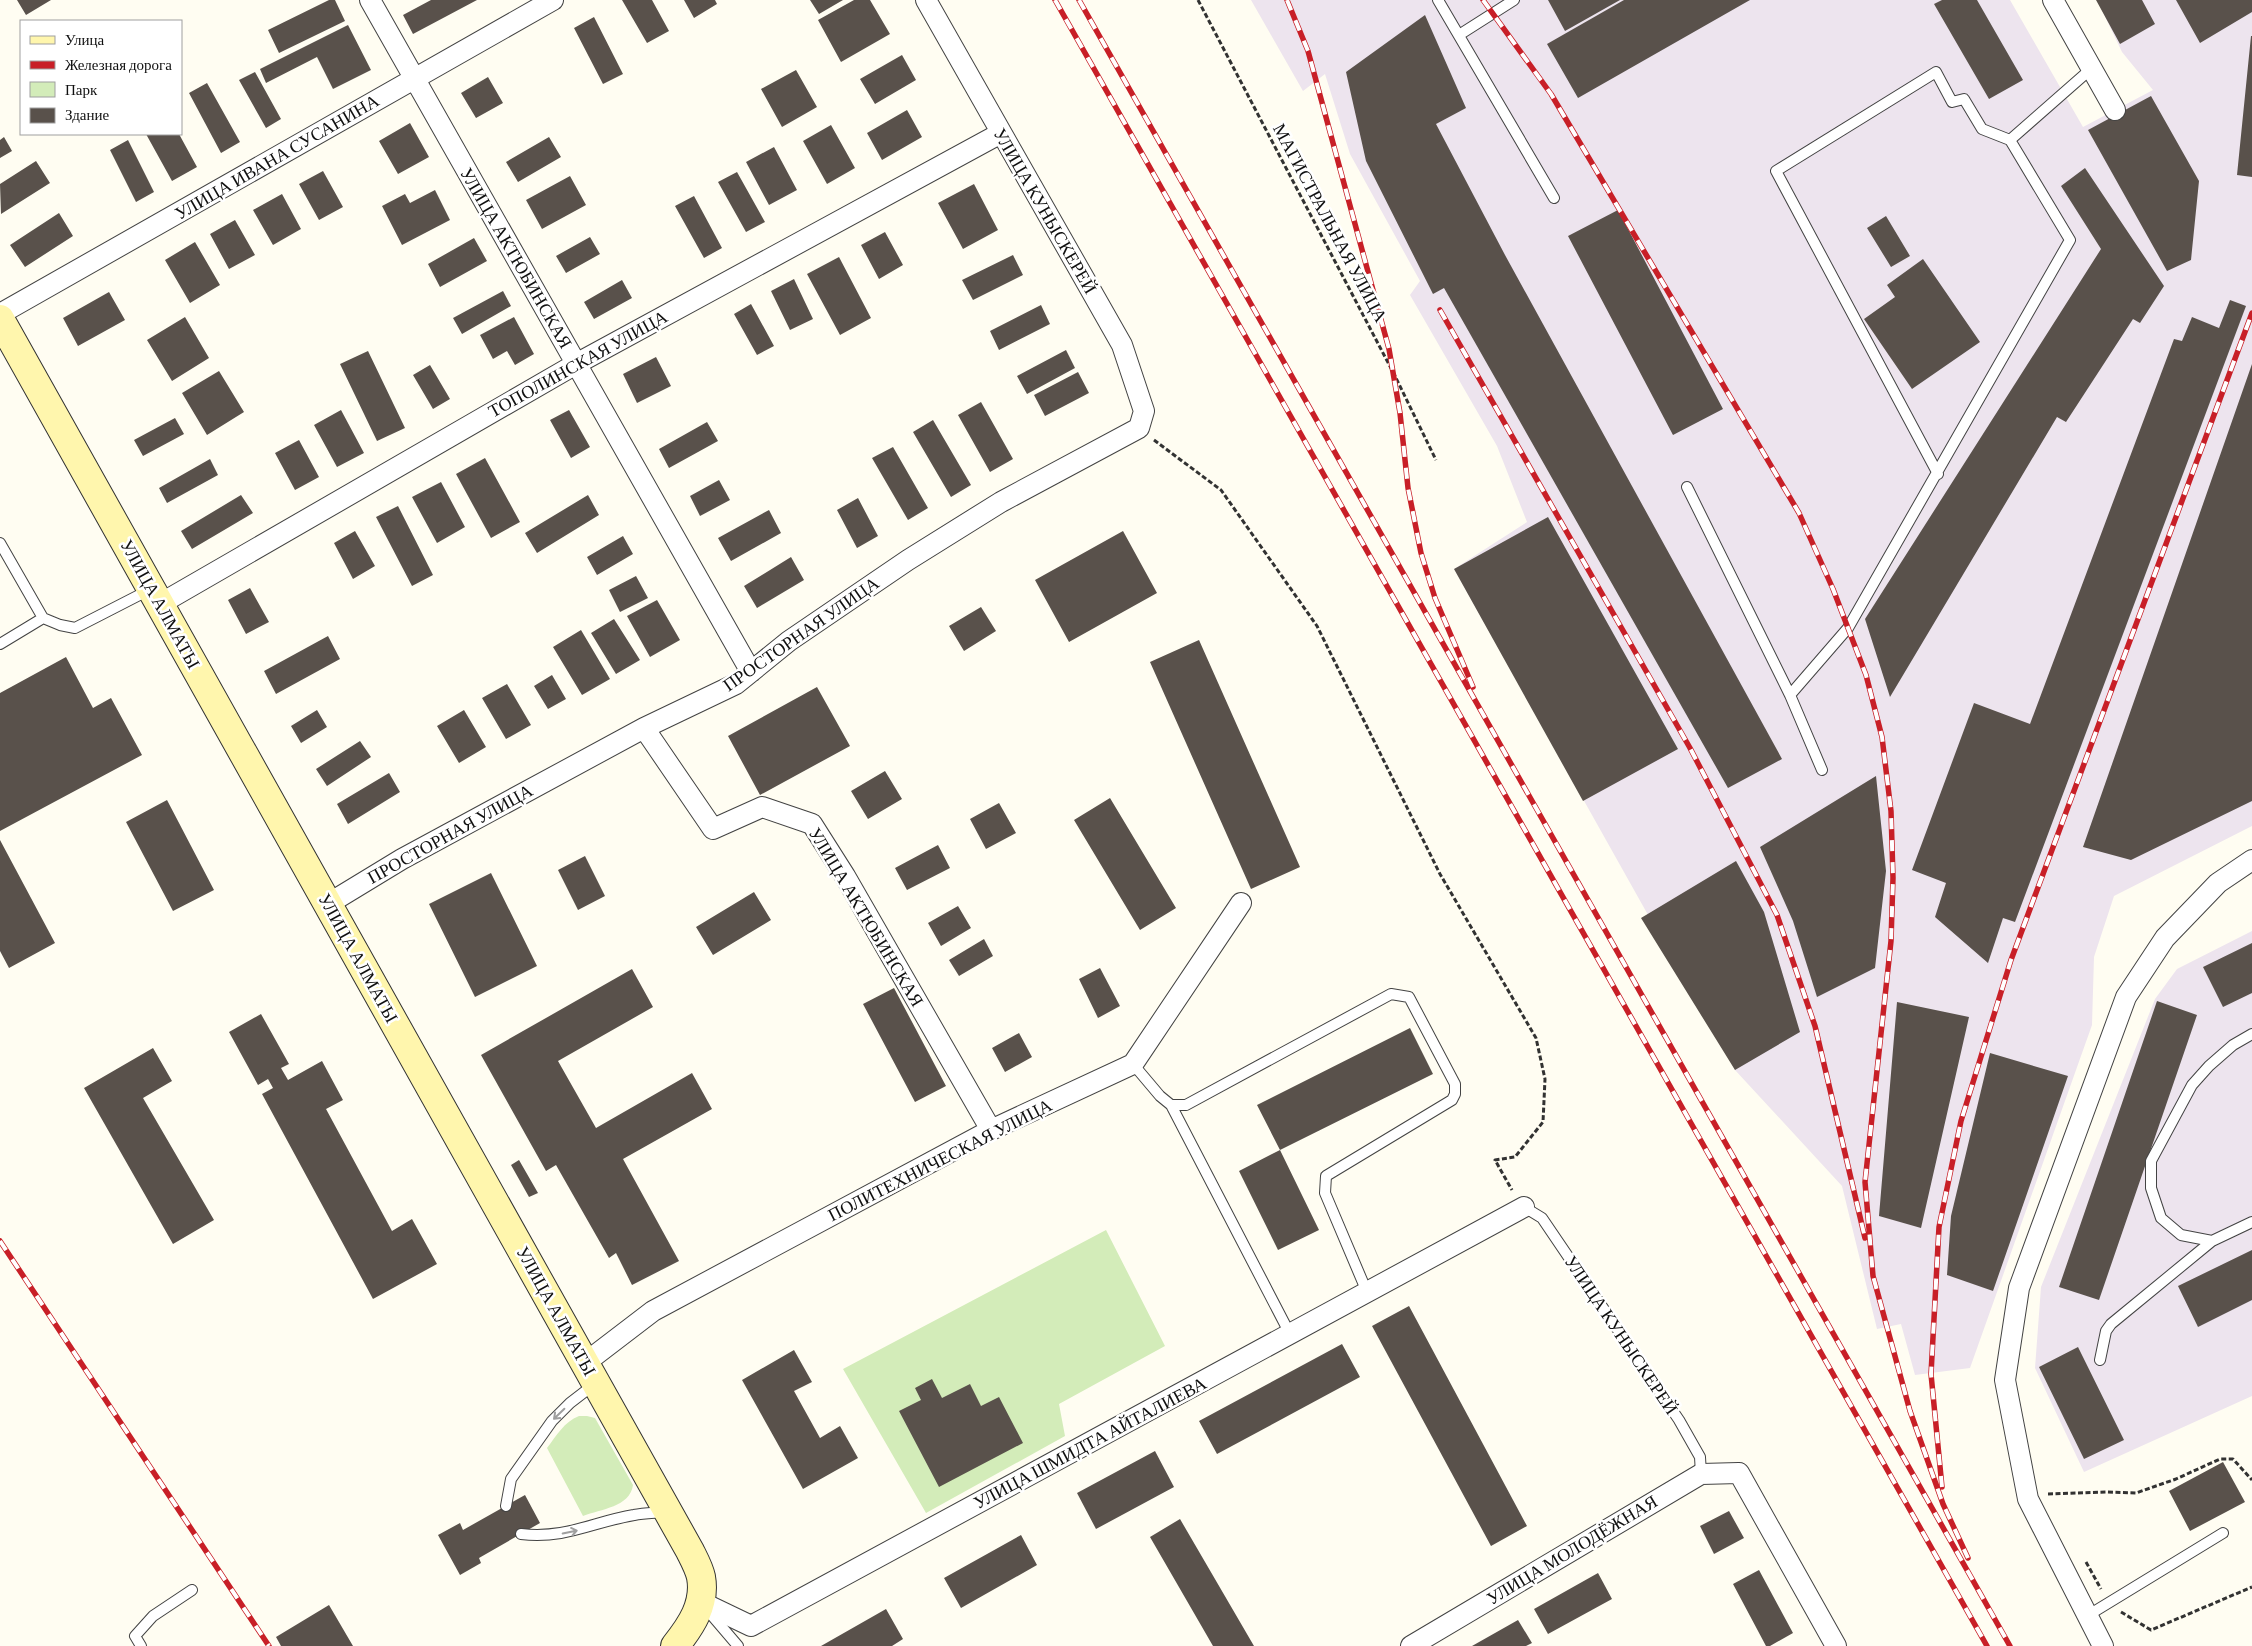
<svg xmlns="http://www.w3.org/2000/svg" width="2252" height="1646" viewBox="0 0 2252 1646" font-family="'Crimson Pro',serif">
  <rect width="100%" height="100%" fill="#fffdf2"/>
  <path fill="#ede4ee" d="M1251,0H2010L2083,127L2153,90L2122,52L2097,0H2252V826L2114,896L2094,957L2092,1025L1970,1368L1915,1375L1901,1324L1877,1329L1842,1186L1735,1070L1454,569L1527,522L1497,446L1410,295L1420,281L1350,154L1325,74L1303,91Z
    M2252,931V1396L2084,1472L2035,1368L2041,1287L2155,999L2177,969Z"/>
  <path fill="#d3ecb9" d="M1106,1230L1165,1346L1059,1404L1065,1436L926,1513L843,1369Z
    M579,1416H587L595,1418L633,1485C630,1507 601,1509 583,1516L547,1448C557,1435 564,1422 579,1416Z"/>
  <path fill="#59514b" d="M17,0H51L26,15Z
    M329,0H335L345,21L279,53L268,30Z
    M431,0H477L413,34L403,15Z
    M622,0H652L669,31L647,43Z
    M684,0H715L717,4L694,18Z
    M810,0H843L819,14Z
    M854,0H870L890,34L841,62L818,20Z
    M1548,0H1620L1565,31Z
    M1624,0H1750L1578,98L1547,44Z
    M1942,0H1977L2023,80L1989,99L1934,4Z
    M2096,0H2142L2155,24L2120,44Z
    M2176,0H2252V12L2200,43Z
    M1425,15L1466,108L1436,124L1505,255L1782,759L1728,788L1444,288L1433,294L1366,161L1346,72Z
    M594,17L623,74L603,84L574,28Z
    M348,25L371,70L333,89L317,57L266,83L260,69Z
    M2251,36H2252V177L2237,175Z
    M902,55L916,80L875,104L860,79Z
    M796,70L817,107L782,127L761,89Z
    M255,72L281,119L266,128L239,80Z
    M488,77L503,103L476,118L461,93Z
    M207,83L240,142L221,153L189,93Z
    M2151,96L2199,181L2191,260L2167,271L2088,130Z
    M907,110L922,137L882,160L867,133Z
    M410,123L429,157L398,174L379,141Z
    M831,125L855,168L827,184L803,141Z
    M146,134H179L197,167L172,181Z
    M4,137L12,151L0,158V140Z
    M549,137L561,157L518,182L506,162Z
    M128,140L154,192L136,202L110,150Z
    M774,147L797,190L769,205L746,162Z
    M36,161L50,183L1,214L0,184Z
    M2085,168L2164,286L2140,323L2133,319L2066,422L2057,417L1890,697L1865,619L2101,249L2061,186Z
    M323,171L343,207L319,220L299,184Z
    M737,172L765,222L746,232L718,182Z
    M570,176L586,205L542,229L526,200Z
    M974,184L998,230L963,249L938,203Z
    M435,190L450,220L402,245L382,206L405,194L410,203Z
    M282,194L301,229L273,245L253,210Z
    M694,196L722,248L704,258L675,206Z
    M1618,210L1723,409L1673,435L1568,236Z
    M59,213L73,236L25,267L10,245Z
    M1886,216L1910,256L1891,267L1867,228Z
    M235,220L255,255L229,269L210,234Z
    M885,232L903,265L879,279L861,245Z
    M590,237L600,254L566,273L556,256Z
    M474,238L487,261L440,287L428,264Z
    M195,242L220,285L190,303L165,260Z
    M1013,255L1023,275L973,300L962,280Z
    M839,257L871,318L840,335L807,274Z
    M1923,259L1980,342L1912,389L1864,319L1895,297L1887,285Z
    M794,279L813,319L790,330L771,291Z
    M622,280L632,298L594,319L584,302Z
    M503,291L511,306L462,334L453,318Z
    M109,292L125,320L78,346L63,318Z
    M2230,300L2246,306L2015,922L2003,918L1988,963L1935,917L1946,883L1912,870L1974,703L2030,724L2174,339L2182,341L2192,317L2219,328Z
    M751,304L774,346L757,355L734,314Z
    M1041,305L1050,324L999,350L990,331Z
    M185,317L209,358L172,381L147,340Z
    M514,317L534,354L515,365L507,351L493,359L480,335Z
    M1066,350L1075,368L1027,394L1017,376Z
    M368,351L405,428L377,441L340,364Z
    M656,357L671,386L637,403L623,374Z
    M2252,364V801L2131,860L2083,847Z
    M430,365L450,399L433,409L413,375Z
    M219,371L244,412L207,435L182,393Z
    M1078,372L1089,393L1045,416L1034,395Z
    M981,402L1013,459L990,472L958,415Z
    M341,410L364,453L337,467L314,425Z
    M569,410L590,447L571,458L550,420Z
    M175,418L184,434L143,456L134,440Z
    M933,420L971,485L951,497L913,432Z
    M707,422L718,441L669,468L659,449Z
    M299,440L319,477L295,490L275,453Z
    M893,447L928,508L908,520L872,458Z
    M485,458L520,522L491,538L456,474Z
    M210,459L218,475L167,503L159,488Z
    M719,480L730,500L700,516L690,496Z
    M441,482L465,527L437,543L412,497Z
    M241,495L253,513L192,549L181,531Z
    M588,495L599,515L537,553L525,533Z
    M858,498L878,536L857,548L837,510Z
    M398,506L433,575L412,586L376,517Z
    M769,510L781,533L731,561L718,538Z
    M1548,517L1678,749L1583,801L1454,569Z
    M355,531L375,566L353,579L334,543Z
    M1123,531L1157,593L1069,642L1035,580Z
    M623,536L633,554L597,575L587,557Z
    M791,557L804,580L757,608L744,586Z
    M636,576L648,598L620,612L609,590Z
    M250,588L269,622L246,634L228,600Z
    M657,600L680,640L650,657L627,616Z
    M981,607L996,631L964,651L949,626Z
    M614,619L640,660L616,674L591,633Z
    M581,630L610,679L582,695L553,647Z
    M328,636L340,659L276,694L264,671Z
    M1199,640L1300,867L1251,889L1150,662Z
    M66,657L93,708L111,698L142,755L0,831V693Z
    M552,675L566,699L548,709L534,686Z
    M507,684L531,725L506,739L482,698Z
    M817,687L850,746L760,795L728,736Z
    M317,710L327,727L301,743L291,726Z
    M464,710L486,747L459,763L437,726Z
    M360,741L371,757L327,786L316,769Z
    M885,771L902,799L868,819L851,791Z
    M389,773L400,792L348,824L337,804Z
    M1876,776L1886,871L1875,968L1817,997L1793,921L1760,847Z
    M1110,798L1176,908L1140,930L1074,820Z
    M167,800L214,890L173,911L126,822Z
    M999,803L1016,833L986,849L970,819Z
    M0,840L55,943L9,968L0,951Z
    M938,845L950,868L907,890L895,868Z
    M585,856L605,896L578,910L558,870Z
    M1736,861L1764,912L1800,1032L1735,1070L1641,918Z
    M491,873L537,966L475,997L429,904Z
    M754,892L771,920L713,955L696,927Z
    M958,906L971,928L941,946L928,923Z
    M984,939L993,956L959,976L949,960Z
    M2252,943V993L2223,1007L2203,967Z
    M1100,968L1120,1006L1098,1018L1079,979Z
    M632,969L653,1007L558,1061L596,1128L692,1073L712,1109L623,1159L679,1261L632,1285L616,1253L609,1258L556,1165L546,1171L481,1055Z
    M894,988L946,1086L915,1102L863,1004Z
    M2157,1001L2197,1015L2099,1300L2059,1287Z
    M1897,1002L1969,1017L1921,1228L1879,1216Z
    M261,1014L289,1064L281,1068L288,1080L322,1061L343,1100L326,1109L392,1231L412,1219L437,1264L373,1299L262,1094L273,1088L268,1079L258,1085L229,1032Z
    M1410,1028L1433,1074L1280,1150L1257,1105Z
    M1019,1033L1032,1057L1005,1072L992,1048Z
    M153,1048L172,1081L143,1098L214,1220L173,1244L84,1088Z
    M1990,1053L2068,1076L1993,1291L1947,1275L1951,1216Z
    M1280,1150L1319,1230L1278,1250L1239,1171Z
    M519,1160L538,1193L529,1197L511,1165Z
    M2252,1250V1300L2198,1327L2178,1286Z
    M1409,1306L1527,1526L1491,1546L1372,1326Z
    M1342,1344L1360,1377L1217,1454L1199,1421Z
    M2078,1347L2124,1440L2084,1459L2039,1367Z
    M794,1350L812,1382L794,1391L820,1438L840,1426L858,1458L803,1489L742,1380Z
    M932,1379L942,1398L970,1384L981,1406L999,1397L1023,1443L939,1487L899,1411L921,1400L915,1388Z
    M1155,1451L1174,1487L1096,1529L1077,1493Z
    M2223,1462L2245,1502L2190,1531L2169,1491Z
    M525,1495L540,1523L479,1558L481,1563L460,1575L438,1535L460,1523L463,1530Z
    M1729,1511L1744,1538L1714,1554L1700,1526Z
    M1180,1519L1254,1646H1213L1150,1537Z
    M1021,1535L1037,1565L961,1608L944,1578Z
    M1759,1570L1793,1633L1770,1646H1766L1733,1584Z
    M1598,1573L1612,1599L1548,1634L1534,1609Z
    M329,1605L353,1646H281L276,1637Z
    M886,1609L903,1639L892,1646H821Z
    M1518,1620L1532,1643L1526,1646H1472Z"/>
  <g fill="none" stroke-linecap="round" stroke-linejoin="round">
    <defs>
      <path id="lane" d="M1438,0L1554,198
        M1459,35L1514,0
        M2010,140L2092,68
        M1687,487L1790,695L1822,770
        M0,543L43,618L60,625L75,628L151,589
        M0,644L43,618
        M1790,695L1848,628L2070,240L2010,140L1982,129L1964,99L1952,102L1936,72L1776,171L1938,474
        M2252,1034L2233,1045L2209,1066L2192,1085L2151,1161V1188L2161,1218L2181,1235L2212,1241L2252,1222
        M1133,1064L1160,1096L1171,1105H1186L1391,994L1409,997L1455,1084V1094L1452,1100L1326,1176L1325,1193L1367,1292
        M1171,1105L1290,1334
        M1524,1207L1542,1218L1679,1420L1700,1457L1701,1474
        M2100,1360L2106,1331L2111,1324L2212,1241
        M506,1506L511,1479L552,1421L570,1403L596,1383
        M521,1534C567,1539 592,1522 634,1515C644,1513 655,1513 665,1512
        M709,1612L738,1646
        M2087,1616L2223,1533
        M141,1646L135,1636L153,1616L192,1590"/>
      <path id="street" d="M370,0L751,672
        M2053,0L2115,110
        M0,314L553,0
        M160,604L576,364L1001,133
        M644,728L713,829L762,807L812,824L845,876L991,1130
        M328,904L402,859L644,728L736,684L789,641L908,560L1001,502L1139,428L1144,411L1122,345L926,0
        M585,1363L653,1311L991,1130L1133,1064L1241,903
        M701,1602L751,1626L1524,1207
        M1411,1646L1701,1474L1739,1473L1836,1646
        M2103,1646L2028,1499L2005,1380L2019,1288L2126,997L2165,938L2218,883L2252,860"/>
      <path id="secondary" d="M0,319L690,1551C694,1559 699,1568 701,1577C706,1604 691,1626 675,1646"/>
    </defs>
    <use href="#lane" stroke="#434343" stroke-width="12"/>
    <use href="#street" stroke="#434343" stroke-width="22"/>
    <use href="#secondary" stroke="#323232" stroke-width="30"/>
    <path stroke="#323232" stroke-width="3" stroke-dasharray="5 2.5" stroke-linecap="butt" d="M1198,0L1394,374L1436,460
      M1154,440L1221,490L1317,626L1440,874L1536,1038L1545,1079L1543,1122L1515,1157L1495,1160L1512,1190
      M2048,1494L2106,1492L2136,1493L2176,1479L2220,1459H2233L2252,1480
      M2086,1562L2101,1589
      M2121,1612L2151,1630L2252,1587"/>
    <use href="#lane" stroke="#fff" stroke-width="10"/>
    <use href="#street" stroke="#fff" stroke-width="20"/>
    <use href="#secondary" stroke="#fff6ad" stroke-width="28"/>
    <defs>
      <path id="rail" d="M1055,0L1987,1646
        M1079,0L2010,1646
        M1287,0L1308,51L1389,349L1400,413L1408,488L1421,553L1435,598L1473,687
        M1483,0L1551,94L1799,513L1833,589L1866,675L1882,737L1891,811L1893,878L1891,941L1865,1182L1873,1276L1910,1411L1943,1504L1968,1558
        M1440,310L1690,748L1777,915L1815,1026L1865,1238
        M0,1241L269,1646
        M1942,1487L1931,1374L1939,1227L1961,1121L2011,960L2252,313"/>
    </defs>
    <use href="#rail" stroke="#c81f27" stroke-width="5.5"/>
    <use href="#rail" stroke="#fff" stroke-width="4" stroke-dasharray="11" stroke-linecap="butt"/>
  </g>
  <defs><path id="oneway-shaft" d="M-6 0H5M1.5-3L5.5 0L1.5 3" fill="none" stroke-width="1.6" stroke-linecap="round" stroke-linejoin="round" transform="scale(1.25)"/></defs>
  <g stroke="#9f9f9f">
    <use href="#oneway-shaft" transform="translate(559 1414) rotate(136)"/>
    <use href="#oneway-shaft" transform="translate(570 1532) rotate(-12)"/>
  </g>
  <g text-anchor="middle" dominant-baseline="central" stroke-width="5" stroke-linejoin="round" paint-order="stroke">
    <g font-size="18" fill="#101010" stroke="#fff">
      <text transform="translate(277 157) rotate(-30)">УЛИЦА ИВАНА СУСАНИНА</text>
      <text transform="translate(1045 211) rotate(60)">УЛИЦА КУНЫСКЕРЕЙ</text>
      <text transform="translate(1330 223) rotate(62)">МАГИСТРАЛЬНАЯ УЛИЦА</text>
      <text transform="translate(516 258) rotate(60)">УЛИЦА АКТЮБИНСКАЯ</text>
      <text transform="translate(578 364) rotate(-29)">ТОПОЛИНСКАЯ УЛИЦА</text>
      <text transform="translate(160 604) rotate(61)">УЛИЦА АЛМАТЫ</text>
      <text transform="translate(801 634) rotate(-35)">ПРОСТОРНАЯ УЛИЦА</text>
      <text transform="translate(450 834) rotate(-29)">ПРОСТОРНАЯ УЛИЦА</text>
      <text transform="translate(866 917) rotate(59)">УЛИЦА АКТЮБИНСКАЯ</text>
      <text transform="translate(358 958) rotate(61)">УЛИЦА АЛМАТЫ</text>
      <text transform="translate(940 1160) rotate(-27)">ПОЛИТЕХНИЧЕСКАЯ УЛИЦА</text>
      <text transform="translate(556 1311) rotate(61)">УЛИЦА АЛМАТЫ</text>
      <text transform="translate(1621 1335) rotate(56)">УЛИЦА КУНЫСКЕРЕЙ</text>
      <text transform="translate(1090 1443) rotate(-28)">УЛИЦА ШМИДТА АЙТАЛИЕВА</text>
      <text transform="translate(1572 1550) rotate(-31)">УЛИЦА МОЛОДЁЖНАЯ</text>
    </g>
  </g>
  <rect x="20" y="20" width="162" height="115" fill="#ffffff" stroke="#9f9f9f"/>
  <rect x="30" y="36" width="25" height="8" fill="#fff6ad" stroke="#9f9f9f"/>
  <text x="65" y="45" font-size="15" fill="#101010">Улица</text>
  <rect x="30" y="61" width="25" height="8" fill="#c81f27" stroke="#9f9f9f"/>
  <text x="65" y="70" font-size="15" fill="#101010">Железная дорога</text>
  <rect x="30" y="82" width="25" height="15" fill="#d3ecb9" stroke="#9f9f9f"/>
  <text x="65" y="95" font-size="15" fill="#101010">Парк</text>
  <rect x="30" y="108" width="25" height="15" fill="#59514b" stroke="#9f9f9f"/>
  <text x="65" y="120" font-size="15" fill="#101010">Здание</text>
</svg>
